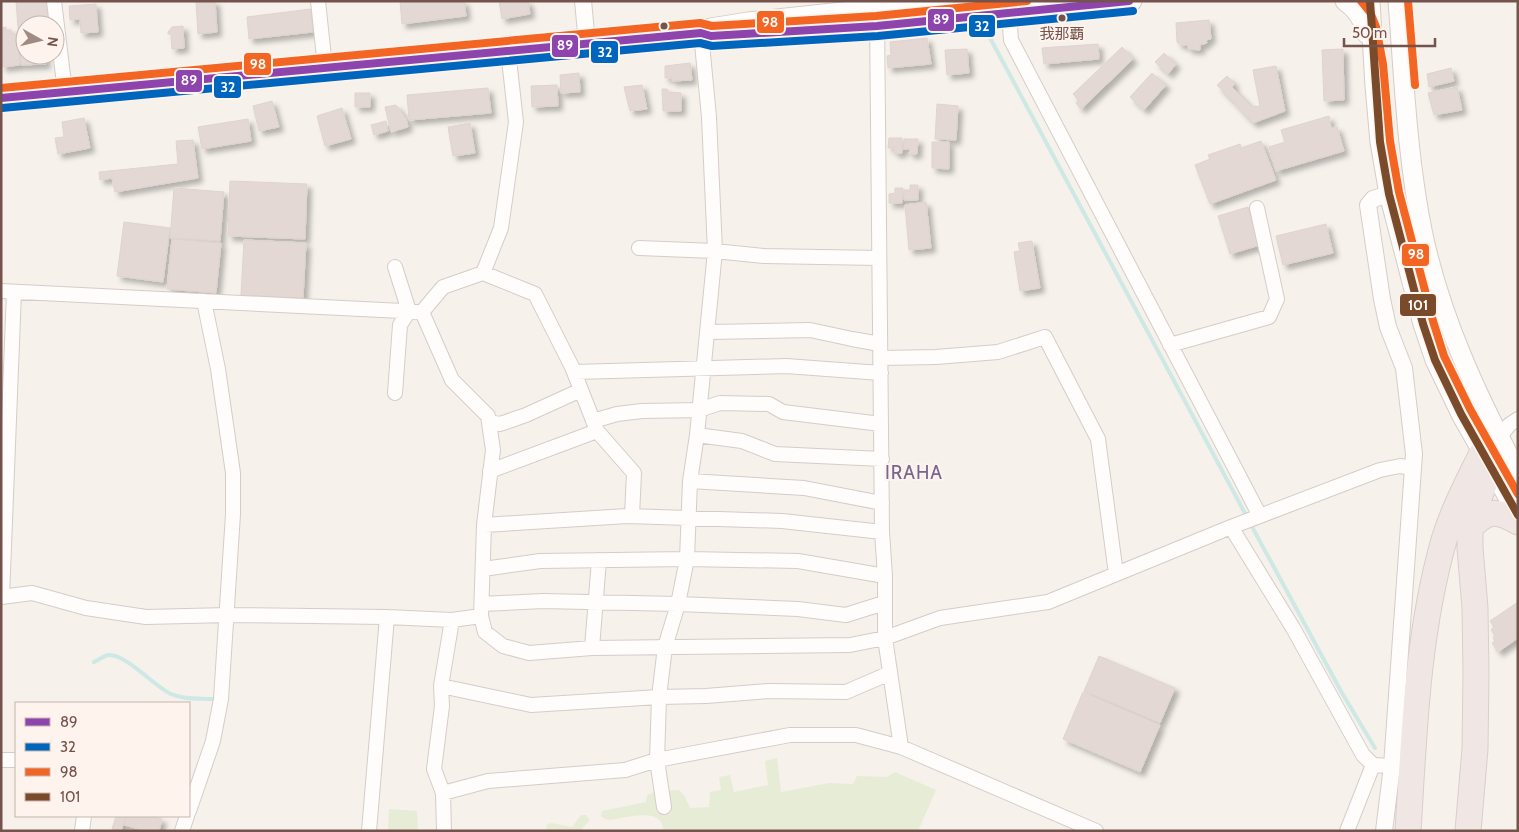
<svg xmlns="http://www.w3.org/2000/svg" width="1519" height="832" viewBox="0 0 1519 832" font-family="Cabin,'Noto Sans JP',sans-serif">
  <defs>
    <filter id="shadow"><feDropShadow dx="4.5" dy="4.5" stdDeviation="2.5" flood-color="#0004"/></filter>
  </defs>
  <rect width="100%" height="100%" fill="#f6f1eb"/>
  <path fill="#e7ecd7" d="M777,758L781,792L829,783L853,784L857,776L887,777L895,772L936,790L918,831H663C664,806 625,818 610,820L605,819L601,816L602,811L646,802L647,795L656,791L679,790L684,795L690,808L709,807L710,792L721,790L719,777L730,775L734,792L768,785L765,761Z
    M389,809L417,811L418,831H388Z
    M581,815H586L590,820L580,831H548L546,829L547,825L551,823L572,827Z"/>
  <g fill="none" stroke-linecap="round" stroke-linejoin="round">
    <path stroke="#cde8e5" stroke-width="4" d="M986,1V9
      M987,21L989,36L1247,517
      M1250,523L1342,693L1375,748
      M94,662C98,660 104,656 108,655C125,653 155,687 171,694C184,700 200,698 214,699"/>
  </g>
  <path fill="#e3d8d3" stroke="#dfd3ce" filter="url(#shadow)" d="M16,1H49L51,25H25V55H45L46,64L21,65Z
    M215,1L217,32L198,34L196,2Z
    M400,1H464L466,16L402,24Z
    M499,1H528L530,14L502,19Z
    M96,4L98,32L81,33L80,19L70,20L69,6Z
    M311,9L313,32L249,39L247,17Z
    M1209,20L1211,39L1206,40L1207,43L1200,45V50L1188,49V45H1181L1177,42L1176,23Z
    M183,26L184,48L172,49L171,34H168V32L172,27Z
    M6,27V30H11V34H17L20,65L2,67L1,28Z
    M927,38L931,64L888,68L887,56L891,55L890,42Z
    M1098,44L1099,59L1044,64L1042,48Z
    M1122,47L1133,59L1081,109L1076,103L1079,101L1073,94Z
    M967,49L969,73L947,75L945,50Z
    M1343,49L1344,100L1324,101L1322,50Z
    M1164,53L1176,64L1168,74L1155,62Z
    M690,63L692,80L672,81V78H665V66Z
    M1276,66L1285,111L1253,123L1217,85L1227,76L1235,84L1232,87L1252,107L1260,106L1253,70Z
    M1451,68L1454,81L1429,87L1427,74Z
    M579,73L580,92L561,93L560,75Z
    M1152,73L1166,85L1144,110L1130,97Z
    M557,85L558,106L532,107L531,86Z
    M642,85L647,109L630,111L624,87Z
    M1457,87L1462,110L1434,115L1428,93Z
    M488,88L491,113L409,120L407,95Z
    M662,89H667L668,92L681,93V111H663Z
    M355,93H370V107H355Z
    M272,101L279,127L259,131L253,106Z
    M937,104L958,106L956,140L935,139Z
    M396,105L406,119L408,127L391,132L385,107Z
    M342,108L351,139L325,146L317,116Z
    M1329,116L1331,128L1337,127L1344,151L1276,171L1269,147L1285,142L1281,130Z
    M84,118L90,148L58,154L55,138L64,137L62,122Z
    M248,119L251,141L202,149L198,127Z
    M386,121L388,131L374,135L371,125Z
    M470,123L475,153L453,156L448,127Z
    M889,138H902V153H894V148H888Z
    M904,139H918L917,154H909L910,149H903Z
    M193,140L198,178L115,192L112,178L100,180L99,172L178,164L176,141Z
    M1261,141L1276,180L1210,204L1195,165L1210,159L1208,155L1240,144L1241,148Z
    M932,142H949V169L932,168Z
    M230,181L307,184L305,239L228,236Z
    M910,185H918V200H904V190H910Z
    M174,188L224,192L220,241L170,238Z
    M895,188H903L902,203H889V194L895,193Z
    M926,202L931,248L909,250L905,205Z
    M1248,207L1260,245L1230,254L1218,216Z
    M124,222L170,228L163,282L117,276Z
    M1326,224L1333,253L1283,265L1276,236Z
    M172,239L221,243L216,293L167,289Z
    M244,240L306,243L303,298L241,295Z
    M1032,241L1040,288L1020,291L1014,252L1020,251L1018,243Z
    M1518,602V638L1498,652L1492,643L1495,641L1493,638L1495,636L1491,630L1494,627L1490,621Z
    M1099,656L1175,688L1160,723L1084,691Z
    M1083,692L1160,725L1140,772L1063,739Z
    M116,816H126L121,831L112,829Z
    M127,816H150L162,819L159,831H146L124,825Z"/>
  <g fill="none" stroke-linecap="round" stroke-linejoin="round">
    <defs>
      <path id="minor" d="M54,1L65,92
        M318,1L325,67
        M1008,1L1011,40L1260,516
        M877,17L882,532L885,576V638L901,747
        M639,248L715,251L764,256L879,258
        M395,267L409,311L400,325L395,393
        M483,273L535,294L572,367L596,428
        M1,291L422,312
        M422,312L443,287L483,273L501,228L516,122L508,50
        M709,332L810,330L852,339L880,344
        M1170,345L1269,317L1277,299L1257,208
        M881,358L936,357L998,352L1045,337L1098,439L1116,574
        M574,372L786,366L881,373
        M593,421L617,414L642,411L699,410L720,403L769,404L783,412L881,424
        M489,422L500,424L526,415L581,390
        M697,435L742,441L775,454L882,459
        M1499,438L1509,425L1518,419
        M490,471L597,431L634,473L632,516
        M690,481L804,488L882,503
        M484,525L627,516L782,521L882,532
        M1231,527L1293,628L1363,755L1373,765L1392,766
        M483,569L540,561L687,559L798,561L885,576
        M1,597L32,593L86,608L146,617L228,615L387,617L452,620L481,616L484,525L493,450L488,416L452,380L422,312
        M2,597L14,292
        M482,604L543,601L678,604L798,609L846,615L884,603
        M481,616L485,632L503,646L529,653L592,648L850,645L885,638L940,618L1048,602L1231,527L1380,470L1400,466L1413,468
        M452,620L441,686L442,706L434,769L443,793L488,781L625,770L657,760L790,735H856L901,747L1096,831
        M592,648L599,560
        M441,686L531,705L659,697L706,696L769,691L846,692L890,673
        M1,760H16
        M443,793L444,831
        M664,807L657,760L659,697L665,647L678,604L687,559L690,481L697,435L715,251L709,117L701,33
        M189,811L213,741L221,699L233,514V473L218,369L204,301
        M82,831L84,816
        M182,831L187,816
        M369,831L387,617
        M1347,831L1373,765"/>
      <path id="tertiary" d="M583,1L587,43
        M1384,831L1392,766L1414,454L1404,368L1388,327L1382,299L1368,205L1373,199L1389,194"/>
      <path id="secondary" d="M1345,1C1357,9 1364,21 1367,34
        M1370,1L1375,86L1380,142L1389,194L1423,324L1435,360L1461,414L1518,515
        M1398,1C1404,79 1407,158 1423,235C1441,319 1478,398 1518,473
        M759,33L877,26L1132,1
        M1,98L701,33L711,28L748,22L944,1"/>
      <path id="motorway" d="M1470,528C1488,509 1497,510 1518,522
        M1408,831C1414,734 1417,635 1444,540C1453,510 1468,482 1482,453
        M1468,831L1475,749L1476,673L1475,608L1470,548V528L1476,506L1488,474"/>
    </defs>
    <use href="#minor" stroke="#d5ccc8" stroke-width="16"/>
    <use href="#tertiary" stroke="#d5ccc8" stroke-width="18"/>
    <use href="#secondary" stroke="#d6ccc8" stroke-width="21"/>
    <use href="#motorway" stroke="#d8ceca" stroke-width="27"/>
    <use href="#minor" stroke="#fefdfc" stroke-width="14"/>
    <use href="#tertiary" stroke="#fefdfc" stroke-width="16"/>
    <use href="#secondary" stroke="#fefdfc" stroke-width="19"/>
    <use href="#motorway" stroke="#f0e7e5" stroke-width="25"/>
    <defs>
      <path id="bus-1" d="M1,98L701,33L711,36L877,26L1129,1"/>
      <path id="bus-2" d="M2,108L700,43L712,46L878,36L1133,11"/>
      <path id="bus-3" d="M1361,1L1370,12L1376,27L1383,64L1390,141L1399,192L1433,321L1444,356L1470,409L1518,494
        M1408,1L1415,85
        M1,88L700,23L712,26L876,16L1027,1"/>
      <path id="bus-4" d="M1370,1L1380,142L1389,194L1423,324L1435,360L1461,414L1518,515"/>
    </defs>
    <use href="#bus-1" stroke="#fef4ed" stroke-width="11"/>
    <use href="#bus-2" stroke="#fef4ed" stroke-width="11"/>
    <use href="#bus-3" stroke="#fef4ed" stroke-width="11"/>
    <use href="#bus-4" stroke="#fef4ed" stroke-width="11"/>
    <use href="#bus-1" stroke="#8e44ad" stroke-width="8"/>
    <use href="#bus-2" stroke="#0065bd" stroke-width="8"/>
    <use href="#bus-3" stroke="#f26522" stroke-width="8"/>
    <use href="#bus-4" stroke="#7a4b2a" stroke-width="8"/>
  </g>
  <g fill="#74534c" stroke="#fef4ed" stroke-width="2">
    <circle cx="1062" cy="18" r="4.5"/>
    <circle cx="664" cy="26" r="4.5"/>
  </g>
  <g text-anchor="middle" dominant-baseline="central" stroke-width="4" stroke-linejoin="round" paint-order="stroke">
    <g font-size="15" fill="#74534c" stroke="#fef4ed">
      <text x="1062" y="34">我那覇</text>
    </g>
    <g font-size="19" letter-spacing="1" fill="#7a6490" stroke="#fef4ed">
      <text x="914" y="472">IRAHA</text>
    </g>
  </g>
  <g stroke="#fef4ed" stroke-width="2">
    <rect x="927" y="8" width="28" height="24" rx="5" fill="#8e44ad"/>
    <rect x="756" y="10" width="29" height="24" rx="5" fill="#f26522"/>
    <rect x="968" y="14" width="28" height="24" rx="5" fill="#0065bd"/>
    <rect x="551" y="34" width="28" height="24" rx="5" fill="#8e44ad"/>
    <rect x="590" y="40" width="29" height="24" rx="5" fill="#0065bd"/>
    <rect x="243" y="52" width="29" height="24" rx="5" fill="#f26522"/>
    <rect x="175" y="69" width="28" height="24" rx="5" fill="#8e44ad"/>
    <rect x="213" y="75" width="29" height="24" rx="5" fill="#0065bd"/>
    <rect x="1401" y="243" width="29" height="24" rx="5" fill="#f26522"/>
    <rect x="1399" y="293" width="38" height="24" rx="5" fill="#7a4b2a"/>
  </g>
  <g font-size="14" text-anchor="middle" font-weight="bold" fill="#fff">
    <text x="941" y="24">89</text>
    <text x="770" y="27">98</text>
    <text x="982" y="31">32</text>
    <text x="565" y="50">89</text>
    <text x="605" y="57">32</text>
    <text x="258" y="69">98</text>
    <text x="189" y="85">89</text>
    <text x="228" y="92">32</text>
    <text x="1416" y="259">98</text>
    <text x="1418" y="310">101</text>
  </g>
  <rect width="1519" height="832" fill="none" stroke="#74534c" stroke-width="5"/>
  <rect x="15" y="702" width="175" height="115" fill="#fef4ed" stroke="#c7b4ad"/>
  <rect x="25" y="718" width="25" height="8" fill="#8e44ad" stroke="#c7b4ad"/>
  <text x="60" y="727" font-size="15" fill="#74534c">89</text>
  <rect x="25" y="743" width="25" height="8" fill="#0065bd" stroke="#c7b4ad"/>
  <text x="60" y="752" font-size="15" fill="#74534c">32</text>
  <rect x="25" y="768" width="25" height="8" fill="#f26522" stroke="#c7b4ad"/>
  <text x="60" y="777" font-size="15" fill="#74534c">98</text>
  <rect x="25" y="793" width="25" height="8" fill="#7a4b2a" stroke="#c7b4ad"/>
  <text x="60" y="802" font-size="15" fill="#74534c">101</text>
  <g transform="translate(40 40) rotate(98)"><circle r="24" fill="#fef4ed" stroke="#c7b4ad"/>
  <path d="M0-4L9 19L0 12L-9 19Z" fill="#a28a84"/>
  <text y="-8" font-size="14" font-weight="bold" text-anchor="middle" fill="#74534c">N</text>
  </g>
  <path d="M1344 38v8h91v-8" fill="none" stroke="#74534c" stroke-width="2.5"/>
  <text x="1352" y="38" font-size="15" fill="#74534c" stroke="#fef4ed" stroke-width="4" paint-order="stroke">50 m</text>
</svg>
